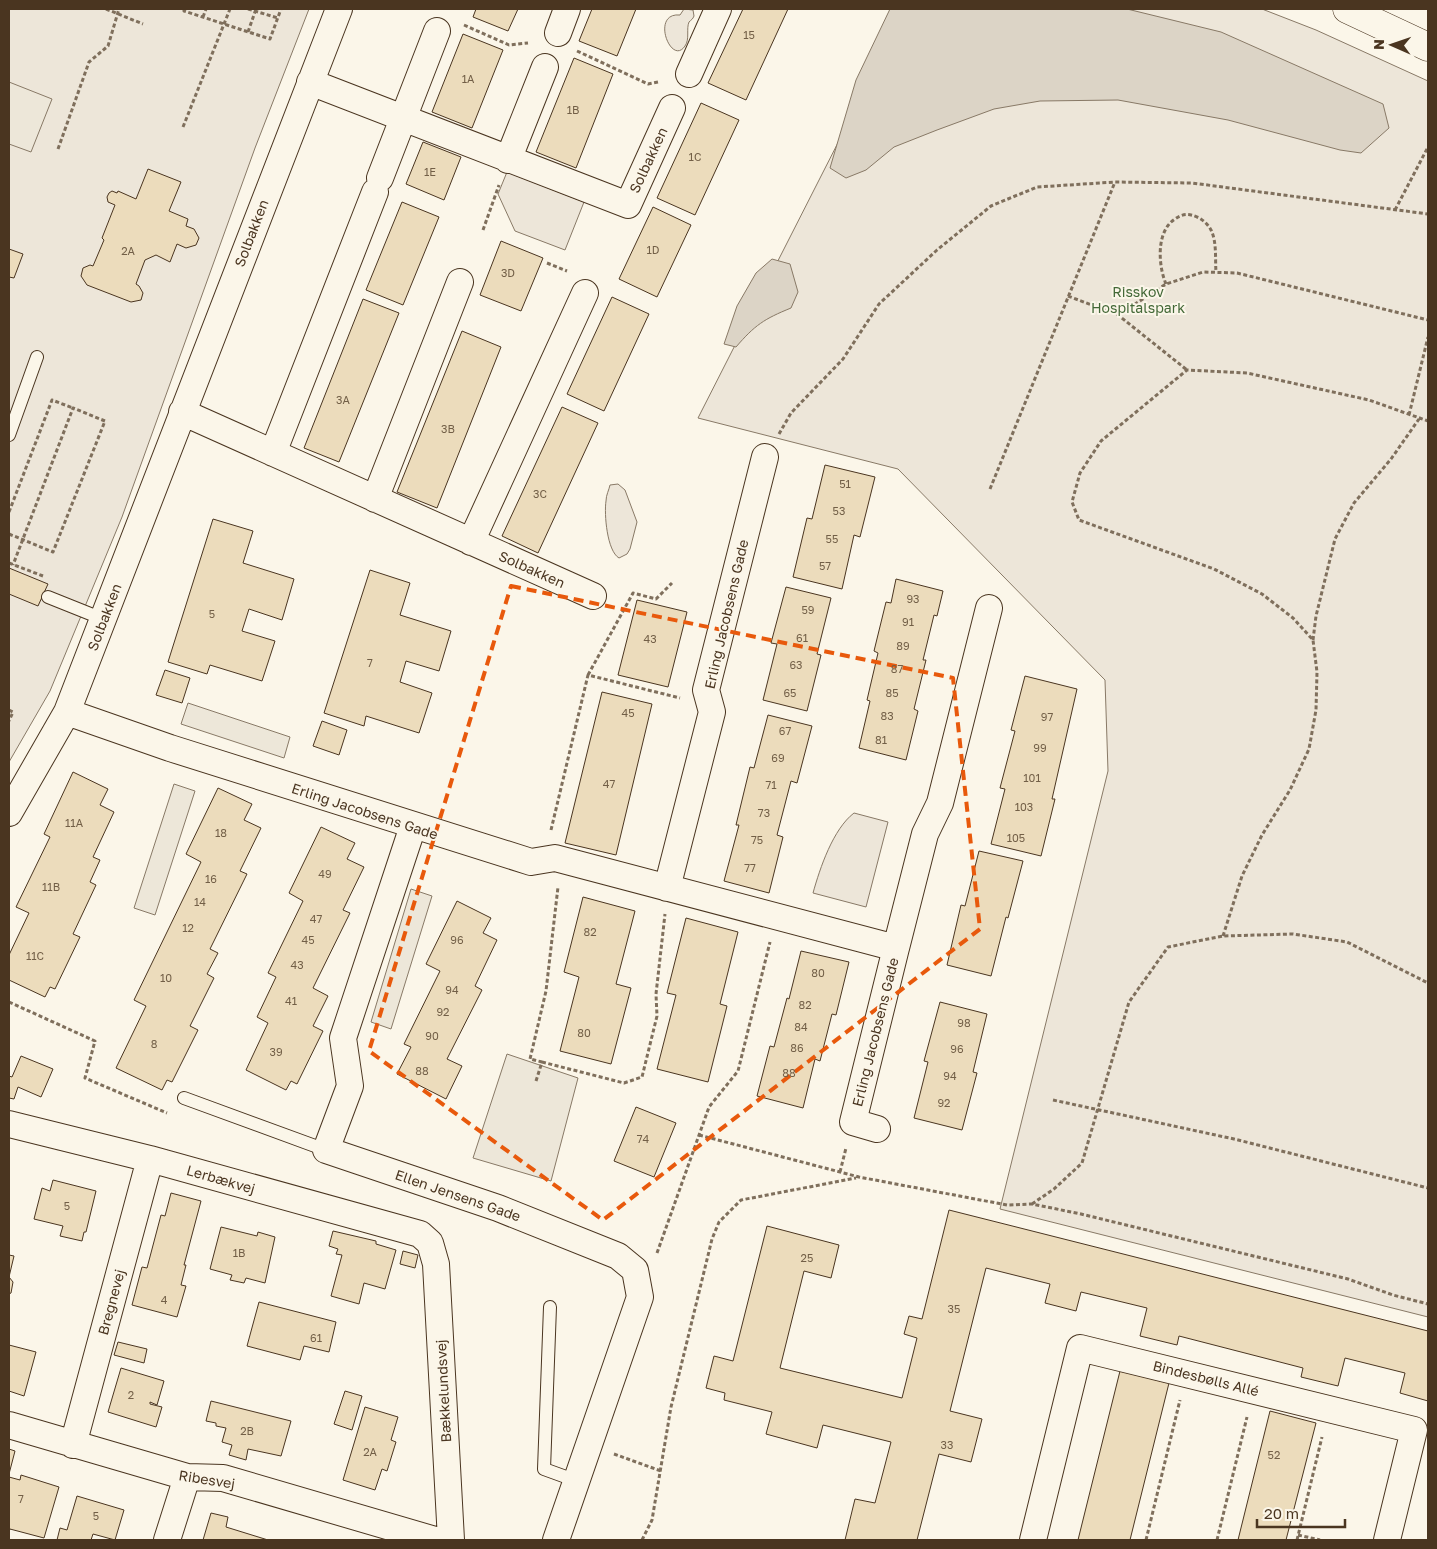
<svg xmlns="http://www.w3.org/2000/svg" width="1437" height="1549" viewBox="0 0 1437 1549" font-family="'Golos Text',sans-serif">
  <rect width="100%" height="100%" fill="#fbf6e9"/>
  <path fill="#ede6d9" stroke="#887966" d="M9,9H309L255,148L122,517L50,691L9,762Z
    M684,9L693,10L694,16C693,19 691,20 689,22C686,29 690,39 685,46C671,67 650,12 680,15Z
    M906,9H1262L1316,30L1428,81V1317L1000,1209L1108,771L1105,680L898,469L698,418Z
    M507,172L584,202L565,250L515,231L498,194Z
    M618,484L625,490L637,522L630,549L627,554L619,558C607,551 604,514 606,501C606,495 609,490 610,485Z
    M854,813L888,822L866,907L813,893C820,868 833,829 854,813Z"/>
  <path fill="#ede7d9" stroke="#887966" d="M9,82L52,99L31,152L9,144Z
    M188,703L290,737L284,758L181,724Z
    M174,784L195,791L155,915L134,908Z
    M411,889L432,896L391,1029L371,1022Z
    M507,1054L578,1078L551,1181L473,1158Z"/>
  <path fill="#dcd4c6" stroke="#887966" d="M890,9H1127L1221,32L1383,104L1389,128L1361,153L1340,150L1228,120L1118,100L1040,101L994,109L937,130L894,147L866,170L846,178L830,168L856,80Z
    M772,259L790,264L798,292L791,308C764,319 755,325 736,347L724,344L737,306L756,273Z"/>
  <path fill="#ecdcbc" stroke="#4a3520" d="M476,9H518L508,31L473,17Z
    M592,9H636L617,56L579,41Z
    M743,9H788L746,100L708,83Z
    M463,34L503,50L472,128L432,112Z
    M574,58L613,74L576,168L536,152Z
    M701,103L739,120L695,215L657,198Z
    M423,142L461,157L444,200L406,184Z
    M148,169L181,182L169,211L188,219L186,226L194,229L199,238L196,245L186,248L177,244L170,262L156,255L145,260L136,284L139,286L143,293L141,300L131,302L87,285L81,276L83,268L90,265L93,266L104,240L102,238L115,205L108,202L107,197L109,193L112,191L117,193L118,191L136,199Z
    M402,202L439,217L403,305L366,290Z
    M653,207L691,225L657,297L619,279Z
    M501,241L543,258L521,311L480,295Z
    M9,249L23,254L14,278L9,277Z
    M612,297L649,314L604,411L567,394Z
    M363,299L399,313L339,462L304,448Z
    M462,331L501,347L437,508L397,492Z
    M562,407L598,423L538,553L502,536Z
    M825,465L875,477L860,537L854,535L842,589L793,577L807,518L812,519Z
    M213,519L253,531L243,563L294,579L282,620L249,609L242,631L275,641L262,681L210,665L207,674L168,662Z
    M9,568L48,584L38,606L9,594Z
    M370,570L410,583L400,615L451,631L439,671L406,661L400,682L432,693L419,733L366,716L364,726L324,713Z
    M896,579L943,591L937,616L934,615L923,660H926L914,709L918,711L906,760L859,748L870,701L867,700L878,653L874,651L886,602L891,603Z
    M786,587L831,598L817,654L821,655L807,711L763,700L777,644L771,643Z
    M637,600L687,612L668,687L618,675Z
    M165,670L190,678L182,703L156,695Z
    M1025,676L1077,689L1052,799H1055L1041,856L991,844L1005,789L1000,788L1015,731L1011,730Z
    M602,692L652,704L616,855L565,843Z
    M768,715L812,726L797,783L791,781L777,835L783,837L769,893L724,881L739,825H736L750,767L754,768Z
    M322,721L347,730L339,755L313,746Z
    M73,772L108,789L100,805L114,812L93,857L100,860L90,882L96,885L73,934L80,937L55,989L50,987L45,997L9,980V955L29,913L16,907L50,837L44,834Z
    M218,788L252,804L244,820L261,828L240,871L247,874L210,949L218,953L207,974L214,978L190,1026L198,1030L172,1082L167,1080L162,1090L116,1068L146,1006L134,1000L201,862L186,854Z
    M321,827L355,843L347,859L364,867L343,910L350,913L313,988L328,996L313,1026L323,1031L297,1084L291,1081L286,1090L246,1070L268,1023L257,1017L276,977L268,973L303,901L289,893Z
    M979,851L1023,861L1008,918L1006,917L991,976L947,965L961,905L965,906Z
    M583,897L635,911L616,984L631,988L611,1064L560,1051L579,977L564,972Z
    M457,901L491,918L483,933L497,940L475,986L482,990L447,1059L462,1066L446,1099L397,1074L411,1047L404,1044L440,971L426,964Z
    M686,918L738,932L720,1004L727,1006L708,1082L657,1069L676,995L667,993Z
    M801,951L849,962L836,1015L832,1014L820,1061L815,1059L803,1108L757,1096L770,1046L774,1047L787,998L789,999Z
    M940,1002L987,1014L973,1072L977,1073L962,1130L914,1118L928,1062L924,1061Z
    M21,1056L53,1069L41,1097L18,1087L14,1099L9,1098V1076L12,1077Z
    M636,1107L676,1123L654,1177L614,1161Z
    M53,1180L96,1191L86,1232H84L82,1241L60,1236L63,1226L34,1219L42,1188L50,1191Z
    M171,1193L201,1201L184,1265H186L181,1285L186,1286L177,1317L132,1305L142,1267L147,1268L161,1215L165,1216Z
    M949,1210L1428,1331V1401L1400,1393L1405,1373L1345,1358L1338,1386L1301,1377L1303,1368L1179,1336L1177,1345L1140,1336L1147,1308L1081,1292L1076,1311L1045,1303L1050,1284L986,1268L950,1411L982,1419L971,1462L939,1454L917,1540H845L855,1499L875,1503L891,1442L823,1425L817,1448L766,1434L772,1412L724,1400L725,1393L706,1388L714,1356L733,1361L767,1226L839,1245L831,1278L804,1271L780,1368L902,1398L917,1338L904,1334L909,1316L922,1319Z
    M221,1227L257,1236L258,1232L275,1237L265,1283L246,1278L244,1283L230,1280L232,1275L210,1269Z
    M333,1231L376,1241V1244L396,1250L385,1289L364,1283L359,1304L331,1296L342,1255L336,1254L338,1249L329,1246Z
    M403,1251L418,1255L415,1268L400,1264Z
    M9,1255L14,1256L9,1277L13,1282L11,1293L9,1294Z
    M259,1302L336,1322L329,1352L304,1346L300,1360L247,1346Z
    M118,1342L147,1349L144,1363L114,1355Z
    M9,1345L36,1352L24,1396L9,1391Z
    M121,1368L164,1381L157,1405L150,1402V1404L162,1407L156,1427L108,1412Z
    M1120,1371L1169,1383L1130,1540H1078Z
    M345,1391L362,1396L352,1430L334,1424Z
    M211,1401L291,1421L281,1456L248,1449L246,1460L229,1455L232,1445L222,1442L226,1428L216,1426V1423L206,1421Z
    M365,1407L398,1417L391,1440L396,1442L387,1471L382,1469L375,1490L343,1480Z
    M1270,1411L1316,1423L1286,1540H1238Z
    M9,1449L15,1451L9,1474Z
    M21,1475L59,1487L44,1538L10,1529L9,1532V1477L20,1480Z
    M77,1496L124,1510L115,1540L93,1534L91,1540H57L60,1528L67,1530Z
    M211,1513L228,1517L226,1527L268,1540H203Z"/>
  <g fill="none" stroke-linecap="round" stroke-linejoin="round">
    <defs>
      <path id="service" d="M9,435L37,357
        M48,597L103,619
        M184,1098L326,1150
        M550,1307L544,1469L577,1481"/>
      <path id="minor" d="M558,33L567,9
        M689,74L718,9
        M310,82L628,205L672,108
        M508,160L545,67
        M380,178L437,31
        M182,412L593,596
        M273,453L375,192
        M375,499L460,282
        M471,542L585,293
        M67,712L170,748L531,862L555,858L896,948L853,1122L877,1129
        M9,813L67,712L339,9
        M413,826L343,1038L350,1086L326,1150L498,1208L618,1256L635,1270L640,1297L556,1540
        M667,888L712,712L706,690L765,457
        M896,948L925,834L940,803L989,608
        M9,1124L150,1159L420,1234L430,1243L436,1264L451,1540
        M9,1425L187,1477L223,1478L435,1540
        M73,1445L150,1159
        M167,1540L187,1477
        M1033,1540L1080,1348L1414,1430L1387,1540"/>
      <path id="tertiary" d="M1347,9L1428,47"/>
    </defs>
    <use href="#service" stroke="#4a3520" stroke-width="14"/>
    <use href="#minor" stroke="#4a3520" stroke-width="28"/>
    <use href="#tertiary" stroke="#4a3520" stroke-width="29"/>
    <path stroke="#7f6f5c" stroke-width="3" stroke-dasharray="4 2.5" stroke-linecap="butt" d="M106,9L143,24
      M184,9V11L270,39L281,9
      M248,9L278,18
      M203,17L206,9
      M464,25L509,45L528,43
      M248,32L256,9
      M577,51L648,84L658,82
      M183,127L230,9
      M58,149L89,62L108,46L119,9
      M1395,210L1428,147
      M483,230L499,185
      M547,263L567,271
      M1166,284C1158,265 1156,231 1175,219C1182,214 1188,213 1197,217C1202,219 1208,224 1211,230C1217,242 1215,259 1216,272
      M1068,296L1118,315L1187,370
      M1118,315L1166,284L1203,272L1237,273L1428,320
      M1409,415L1428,337
      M779,434L791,413L843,359L879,304L937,250L991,206L1037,187L1115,182L1192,183L1428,214
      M990,489L1115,182
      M9,512L52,400L73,408
      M9,534L53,552L105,421L73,408L13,565
      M9,563L43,576
      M1313,640L1316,616L1335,539L1354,503L1391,459L1419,419
      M588,675L633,593L656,599L672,583
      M9,710L13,712L9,721
      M551,830L588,675L680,698
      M1223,936L1242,876L1262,835L1290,790L1309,749L1316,710L1317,672L1313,640L1293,618L1262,594L1214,569L1079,520L1072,502L1080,473L1101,441L1187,370L1247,373L1369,400L1428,421
      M9,1002L95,1041L85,1078L167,1113
      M542,1062L624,1083L642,1077L657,1016L656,994L665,914
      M536,1081L542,1062L530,1059L546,991L558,887
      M1053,1100L1234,1139L1428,1188
      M699,1135L859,1177L1007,1205L1032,1204L1081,1214L1348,1279L1393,1295L1428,1304
      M840,1172L846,1148
      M1032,1204L1054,1189L1082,1163L1129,1002L1168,947L1223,936L1293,934L1347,942L1428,983
      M657,1253L709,1107L738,1071L770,942
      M614,1454L661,1471
      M1298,1535L1320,1540
      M642,1540L652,1520L671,1407L712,1239L719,1222L741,1200L856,1178
      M1146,1540L1180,1400
      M1217,1540L1247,1417
      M1297,1540L1322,1437"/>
    <use href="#service" stroke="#fbf6e9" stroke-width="12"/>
    <use href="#minor" stroke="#fbf6e9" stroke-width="26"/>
    <use href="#tertiary" stroke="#fbf6e9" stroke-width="28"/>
  </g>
  <path fill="none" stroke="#e8590c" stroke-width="4" stroke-dasharray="10 6" stroke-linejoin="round" d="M511,586L953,678L980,929L603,1220L369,1051Z"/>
  <g text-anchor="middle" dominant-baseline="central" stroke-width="4" stroke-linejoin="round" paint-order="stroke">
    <g font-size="11" fill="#725f47">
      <text x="749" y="34">15</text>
      <text x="468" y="78">1A</text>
      <text x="573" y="109">1B</text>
      <text x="695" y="156">1C</text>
      <text x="430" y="171">1E</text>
      <text x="653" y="249">1D</text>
      <text x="128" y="250">2A</text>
      <text x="508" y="272">3D</text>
      <text x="343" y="399">3A</text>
      <text x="448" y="428">3B</text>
      <text x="845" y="483">51</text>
      <text x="540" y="493">3C</text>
      <text x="839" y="510">53</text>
      <text x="832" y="538">55</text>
      <text x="825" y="565">57</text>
      <text x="913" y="598">93</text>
      <text x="808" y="609">59</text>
      <text x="212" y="613">5</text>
      <text x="908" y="621">91</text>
      <text x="802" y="637">61</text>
      <text x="650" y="638">43</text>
      <text x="903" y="645">89</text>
      <text x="370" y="662">7</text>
      <text x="796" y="664">63</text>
      <text x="897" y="668">87</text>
      <text x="790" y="692">65</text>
      <text x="892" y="692">85</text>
      <text x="628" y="712">45</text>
      <text x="887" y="715">83</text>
      <text x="1047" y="716">97</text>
      <text x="785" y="730">67</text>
      <text x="881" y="739">81</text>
      <text x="1040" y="747">99</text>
      <text x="778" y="757">69</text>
      <text x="1032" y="777">101</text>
      <text x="609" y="783">47</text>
      <text x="771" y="784">71</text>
      <text x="1024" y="806">103</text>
      <text x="764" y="812">73</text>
      <text x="74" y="822">11A</text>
      <text x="221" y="832">18</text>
      <text x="1016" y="837">105</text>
      <text x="757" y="839">75</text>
      <text x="750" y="867">77</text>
      <text x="325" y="873">49</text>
      <text x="211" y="878">16</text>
      <text x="51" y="886">11B</text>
      <text x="200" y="901">14</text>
      <text x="316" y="918">47</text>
      <text x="188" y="927">12</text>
      <text x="590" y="931">82</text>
      <text x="308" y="939">45</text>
      <text x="457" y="939">96</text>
      <text x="35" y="955">11C</text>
      <text x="297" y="964">43</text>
      <text x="818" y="972">80</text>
      <text x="166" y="977">10</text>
      <text x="452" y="989">94</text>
      <text x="291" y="1000">41</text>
      <text x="805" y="1004">82</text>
      <text x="443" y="1011">92</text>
      <text x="964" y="1022">98</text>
      <text x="801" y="1026">84</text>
      <text x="584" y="1032">80</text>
      <text x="432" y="1035">90</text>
      <text x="154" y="1043">8</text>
      <text x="797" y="1047">86</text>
      <text x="957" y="1048">96</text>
      <text x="276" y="1051">39</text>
      <text x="422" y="1070">88</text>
      <text x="789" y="1072">88</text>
      <text x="950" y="1075">94</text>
      <text x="944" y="1102">92</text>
      <text x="643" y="1138">74</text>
      <text x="67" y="1205">5</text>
      <text x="239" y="1252">1B</text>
      <text x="807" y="1257">25</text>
      <text x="164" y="1299">4</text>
      <text x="954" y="1308">35</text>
      <text x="316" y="1337">61</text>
      <text x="131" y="1394">2</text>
      <text x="247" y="1430">2B</text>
      <text x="947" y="1444">33</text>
      <text x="370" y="1451">2A</text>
      <text x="1274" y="1454">52</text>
      <text x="21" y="1498">7</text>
      <text x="96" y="1515">5</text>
    </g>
    <g font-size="14" fill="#4a3520" stroke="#fbf6e9">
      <text transform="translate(648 160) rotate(-65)">Solbakken</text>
      <text transform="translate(251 233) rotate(-69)">Solbakken</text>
      <text transform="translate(532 569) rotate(24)">Solbakken</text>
      <text transform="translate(726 614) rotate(-77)">Erling Jacobsens Gade</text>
      <text transform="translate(104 617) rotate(-69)">Solbakken</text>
      <text transform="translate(365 811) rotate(18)">Erling Jacobsens Gade</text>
      <text transform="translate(875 1032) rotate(-76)">Erling Jacobsens Gade</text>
      <text transform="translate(221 1179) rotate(16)">Lerbækvej</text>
      <text transform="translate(458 1195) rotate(19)">Ellen Jensens Gade</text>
      <text transform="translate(111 1302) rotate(-75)">Bregnevej</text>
      <text transform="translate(1206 1378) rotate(14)">Bindesbølls Allé</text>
      <text transform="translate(443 1391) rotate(-93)">Bækkelundsvej</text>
      <text transform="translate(207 1479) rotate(9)">Ribesvej</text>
    </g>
    <g font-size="14" fill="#436837" stroke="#fbf6e9">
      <text x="1138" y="291">Risskov<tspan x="1138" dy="16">Hospitalspark</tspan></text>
    </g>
  </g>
  <rect width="1437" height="1549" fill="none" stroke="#4a3520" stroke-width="20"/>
  <g transform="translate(1392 45) rotate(272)" stroke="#fbf6e9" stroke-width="4" paint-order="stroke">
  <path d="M0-4L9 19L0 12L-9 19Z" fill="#4a3520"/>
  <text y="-8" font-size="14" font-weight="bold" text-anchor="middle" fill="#4a3520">N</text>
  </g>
  <path d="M1257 1519v8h88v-8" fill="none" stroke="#4a3520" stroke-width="2.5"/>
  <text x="1264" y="1519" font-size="15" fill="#4a3520" stroke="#fbf6e9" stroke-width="4" paint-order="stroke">20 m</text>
</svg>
